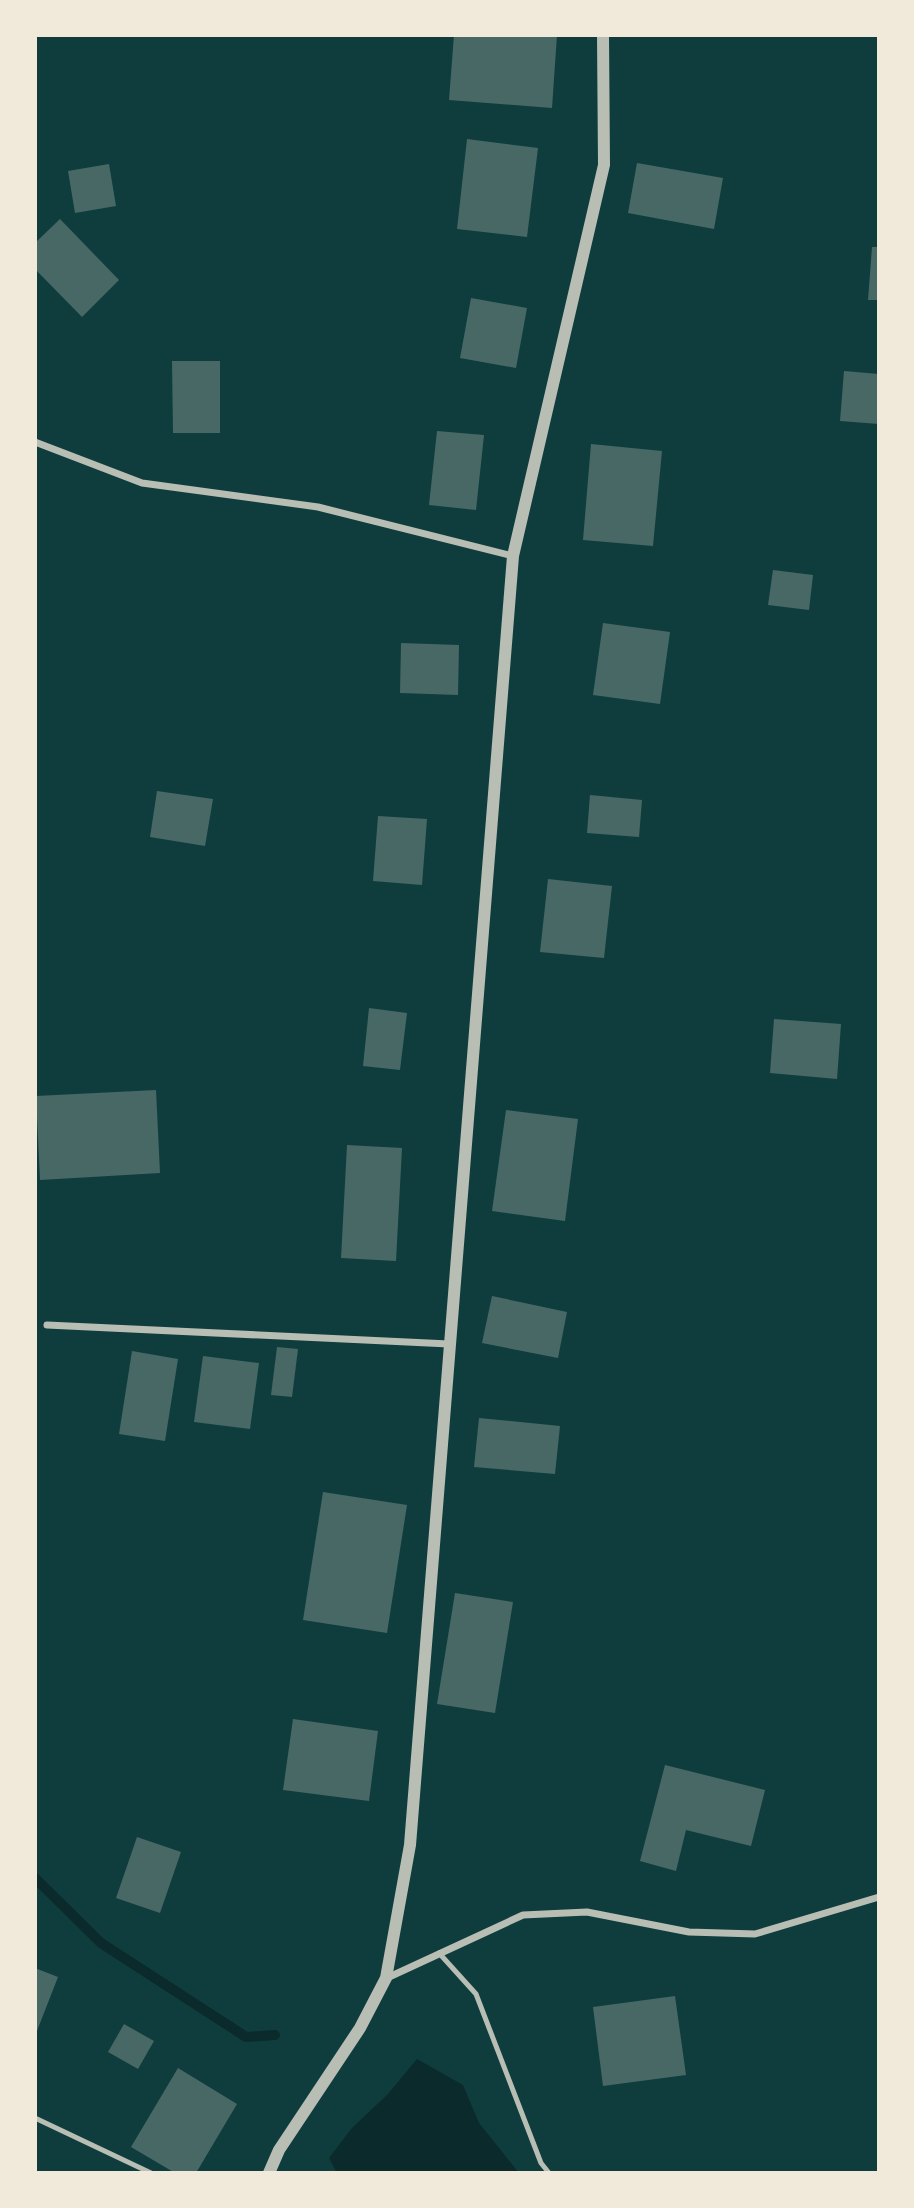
<svg xmlns="http://www.w3.org/2000/svg" width="914" height="2208" viewBox="0 0 914 2208" font-family="'DejaVu Sans',sans-serif">
  <rect width="100%" height="100%" fill="#0f3d3e"/>
  <path fill="#0a2a2b" d="M417,2059L463,2085L479,2123L519,2173H337L329,2158L352,2128L388,2094Z"/>
  <g fill="none" stroke-linecap="round" stroke-linejoin="round">
    <path stroke="#0a2a2b" stroke-width="10" d="M35,1878L101,1943L246,2037L275,2035"/>
  </g>
  <path fill="#486865" d="M454,35H557L552,108L449,100Z
    M467,139L538,148L527,237L457,229Z
    M637,163L723,178L714,229L628,213Z
    M109,164L116,206L75,213L68,171Z
    M60,219L119,280L82,317L35,269V243Z
    M872,247H879V300H868Z
    M471,298L527,308L516,368L460,358Z
    M172,361H220V433H173Z
    M844,371L879,374V424L840,421Z
    M437,431L484,435L476,510L429,505Z
    M591,444L662,451L653,546L583,540Z
    M773,570L813,575L809,610L768,605Z
    M603,623L670,632L660,704L593,695Z
    M401,643L459,645L458,695L400,693Z
    M157,791L213,799L205,846L150,837Z
    M590,795L642,800L639,837L587,833Z
    M378,816L427,819L422,885L373,881Z
    M548,879L612,886L604,958L540,952Z
    M369,1008L407,1013L400,1070L363,1066Z
    M774,1019L841,1024L837,1079L770,1073Z
    M156,1090L160,1173L40,1180L36,1096Z
    M506,1110L578,1119L565,1221L492,1211Z
    M347,1145L402,1148L396,1261L341,1258Z
    M492,1296L567,1312L558,1358L482,1343Z
    M277,1347L298,1349L292,1397L271,1395Z
    M132,1351L178,1359L165,1441L119,1434Z
    M203,1356L259,1363L250,1429L194,1422Z
    M479,1418L560,1426L555,1474L474,1467Z
    M323,1492L407,1505L387,1633L303,1620Z
    M455,1593L513,1602L495,1713L437,1704Z
    M293,1719L378,1731L369,1801L283,1790Z
    M665,1765L765,1790L751,1846L686,1830L676,1871L640,1861Z
    M137,1837L181,1852L160,1913L116,1898Z
    M35,1968L58,1977L35,2036Z
    M675,1996L686,2075L603,2086L593,2007Z
    M124,2024L154,2041L138,2069L108,2052Z
    M178,2068L237,2104L196,2173H175L131,2147Z"/>
  <g fill="none" stroke-linecap="round" stroke-linejoin="round">
    <path stroke="#b8beb3" stroke-width="5" d="M439,1953L476,1994L541,2163L549,2173
      M35,2118L151,2173"/>
    <path stroke="#b8beb3" stroke-width="7" d="M35,442L142,483L318,507L513,556
      M47,1325L449,1344
      M387,1978L523,1915L587,1912L689,1932L755,1934L879,1897"/>
    <path stroke="#b8beb3" stroke-width="12" d="M269,2173L279,2150L360,2028L386,1978L410,1845L513,556L604,165L603,35"/>
  </g>
  <rect width="914" height="2208" fill="none" stroke="#f1e9da" stroke-width="74"/>
</svg>
